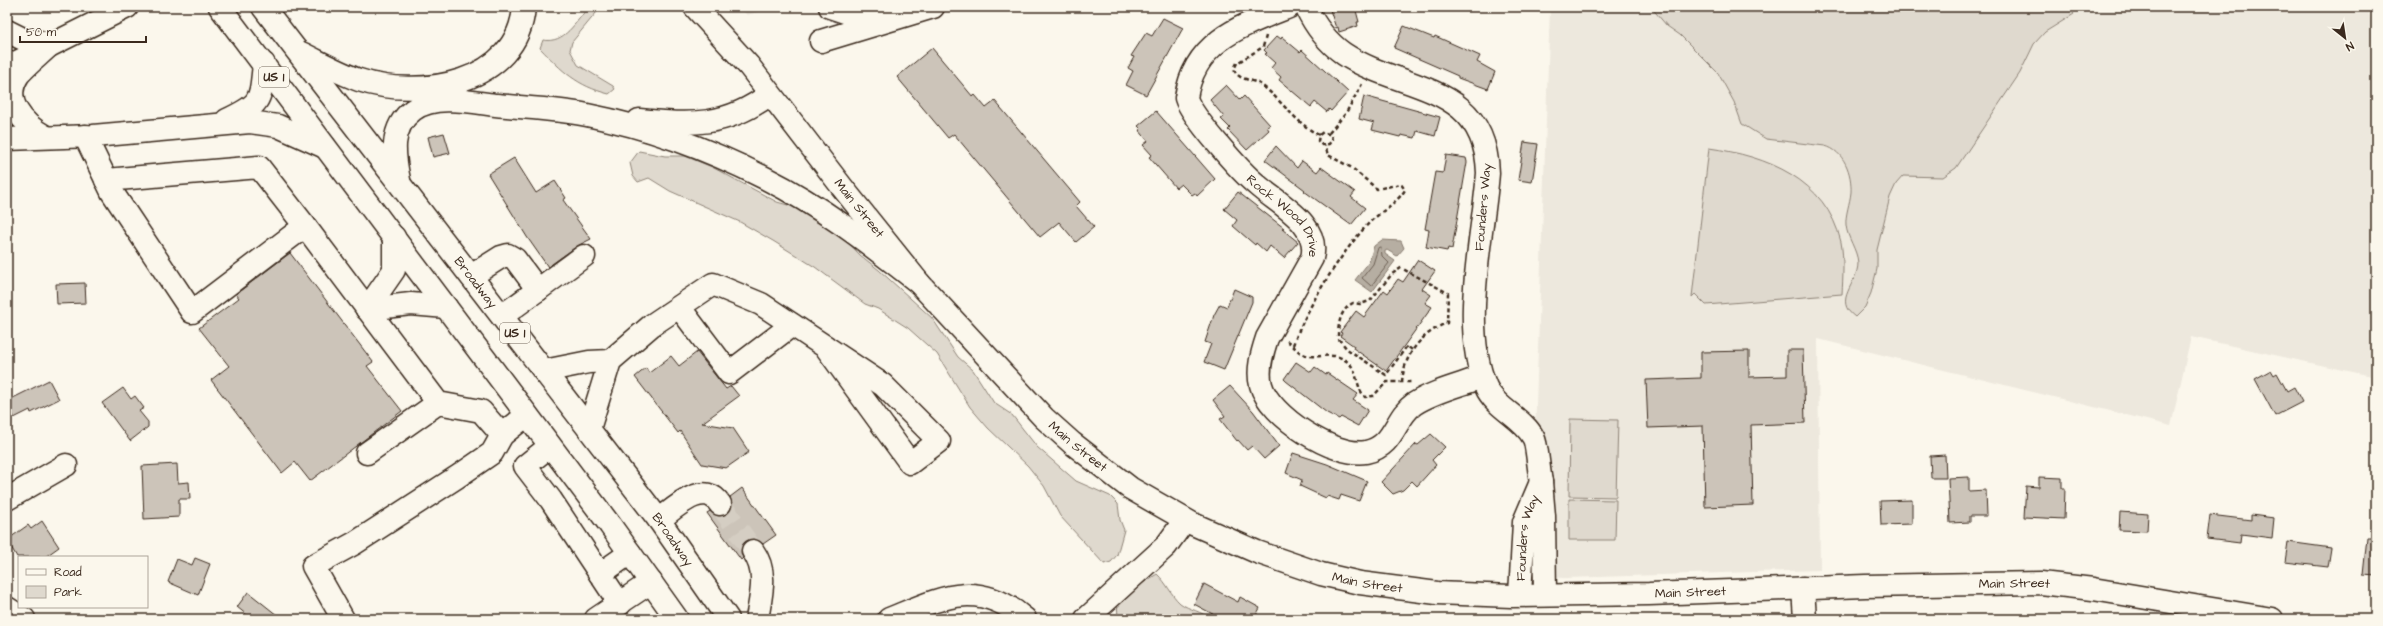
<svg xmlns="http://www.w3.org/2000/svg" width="2383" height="626" viewBox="0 0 2383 626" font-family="'Architects Daughter',sans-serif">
  <rect width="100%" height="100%" fill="#fbf7ec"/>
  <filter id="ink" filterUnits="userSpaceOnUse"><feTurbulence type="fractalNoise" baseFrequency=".025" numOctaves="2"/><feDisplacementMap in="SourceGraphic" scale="8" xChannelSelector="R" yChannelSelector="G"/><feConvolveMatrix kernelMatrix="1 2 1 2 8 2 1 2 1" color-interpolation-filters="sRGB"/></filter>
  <g filter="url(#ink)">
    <path fill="#ede8dd" d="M739,7H776L747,15Z
      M1550,7H2367L2376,34V377L2191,337L2171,426L1818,339L1820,570L1566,578L1530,577Z"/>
    <path fill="#dfd9ce" stroke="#8d8276" d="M589,7H601L572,42L570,50L578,65L613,86L615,89L609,94C577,86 562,71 540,48L543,40C565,44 575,22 589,7Z
      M1651,7H2068L2074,14L2045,32L2034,44L2020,73L1956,168L1943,177L1903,176L1896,184L1890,197L1877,250V269L1871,293L1865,307L1855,317C1832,300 1858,284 1858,263C1857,249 1847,238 1846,225C1845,215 1850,203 1851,192C1852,173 1844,151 1825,146L1766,139L1742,124L1734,102L1718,73L1680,35L1667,26Z
      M1709,148C1767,156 1826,179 1841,242C1844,259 1843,277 1842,294L1706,305L1695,294L1692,297Z
      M639,151L665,156H685L712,167L777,202L795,207L820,220L847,241L860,255L879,270L932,318L958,357L973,370L994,403L1012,415L1037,447L1076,481L1110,496L1118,504L1120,520L1124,530L1117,555L1111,562L1104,564L1060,516L1044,486L1028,466L988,428L970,407L937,354L908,328L878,309L865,304L815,267L773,241L740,222L670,191L649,178L638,182L633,176L630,163Z
      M1570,419L1618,420L1616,497L1569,496Z
      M1569,499L1616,500L1615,540H1569Z
      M1157,574C1167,583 1171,595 1180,603C1189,610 1202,611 1210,619H1118L1117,600Z"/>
    <path fill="#b6aea2" stroke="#85796d" d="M1382,240L1401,241L1404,248L1397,256L1387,250L1385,251V254L1395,261L1372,292L1355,280L1369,262L1374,246Z"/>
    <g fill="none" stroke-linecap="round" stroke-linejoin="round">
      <path stroke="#6c5f53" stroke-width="1" d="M1381,247L1382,256L1389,263L1371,286L1362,278L1373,264L1378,248Z"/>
    </g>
    <path fill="#ccc4b9" stroke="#3b2a1e" d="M1329,7H1355L1359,22H1357L1358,26L1339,32L1338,27L1336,28Z
      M1163,18L1183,28L1146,95L1126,85L1133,71L1128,68L1134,57L1131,56L1146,33L1152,36Z
      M1404,26L1434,38L1435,36L1480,56L1477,62L1495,72L1488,89L1458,78V76L1394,48Z
      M1277,36L1281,39L1282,37L1300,52L1302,50L1348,92L1331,111L1329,109L1327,112L1315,102L1311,107L1279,80L1281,77L1271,68L1275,63L1265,54L1267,53L1264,50Z
      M932,48L973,97L975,95L986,108L995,101L1080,202L1076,206L1094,227L1076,242L1059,222L1040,237L954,134L948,138L897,77Z
      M1226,85L1240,100L1244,96L1270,125L1267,127L1269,130L1247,150L1228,130L1230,128L1221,119L1224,117L1210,100Z
      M1364,96L1440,117L1435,136L1417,131L1415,138L1401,135L1400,137L1372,130L1374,123L1359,119Z
      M1156,111L1215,179L1197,196L1195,193L1192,195L1181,184L1176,188L1149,157L1152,155L1143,145L1148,141L1139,130L1141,129L1138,126Z
      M444,133L450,153L433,157L428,137Z
      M1524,142L1538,144L1532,182L1518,180Z
      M1276,146L1297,168L1302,161L1317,172L1321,167L1355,192L1351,197L1365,208L1351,225L1304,191L1305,190L1265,160Z
      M1446,155L1466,158L1467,162L1452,249L1448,248L1447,251L1426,247L1429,230L1425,229L1435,172L1443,173Z
      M514,158L536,193L555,181L566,198L563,200L591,239L577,246L548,267L527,237L488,174Z
      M1238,192L1284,228L1282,229L1298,242L1284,258L1270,246L1266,252L1256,243L1255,245L1233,226L1237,220L1224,209Z
      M290,253L373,362L367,366L402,411L310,481L295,462L282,473L211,380L229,366L199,328L239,298L236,294Z
      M1418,260L1435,271L1422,289L1431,295L1425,303L1432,307L1386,371L1353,348L1354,346L1340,336L1342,333L1340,332L1356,311L1364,317L1384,290L1388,293L1398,279L1403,282Z
      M85,283L86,303L57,304L56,284Z
      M1234,289L1252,297V302L1224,370L1204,362L1211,344L1205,342L1214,315L1220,304L1227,307Z
      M1787,350H1803L1805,423L1751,425L1753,505L1705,507L1703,426L1648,428L1646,380L1701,378V352L1749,351V377L1787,376Z
      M697,352L726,389L731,386L739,396L702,423L733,428L749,452L726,468L702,464L680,431L678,433L635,377L646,368L649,373L671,356L679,366Z
      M1296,362L1311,372L1315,367L1326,375L1327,373L1358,394L1353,400L1368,410L1358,426L1341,417L1339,419L1327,413L1286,381L1284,379Z
      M2271,370L2274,375L2277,373L2287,391L2294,387L2302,402L2275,416L2255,379Z
      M49,380L59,399L31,413L30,410L14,418L7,401Z
      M1230,386L1253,411L1279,446L1264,459L1252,446L1247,450L1238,440L1237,441L1220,419L1225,416L1213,400Z
      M123,388L131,399L135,396L144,408L139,411L148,422V427L130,441L102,403Z
      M1431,434L1445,447L1432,460L1436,465L1417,486L1412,481L1403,490L1393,494L1381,482L1416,444L1418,445Z
      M1293,453L1327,464L1367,481L1359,501L1341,495L1339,500L1327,496L1326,498L1300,486L1302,480L1286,473Z
      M1945,455L1946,478H1931L1930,456Z
      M177,464L178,483L189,482L190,499H179V517L144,519L142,466Z
      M1969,477V491L1986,490L1987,516H1970V522L1950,523L1948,478Z
      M2039,477L2062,478V488H2065L2064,519L2024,517L2026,486L2039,487Z
      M742,488L776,535L763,544L753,539L746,540L742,545L741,551L743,558L741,560L707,513L710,511L717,516L728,513L732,507L730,497Z
      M1912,500V524L1881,525L1880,501Z
      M2120,512L2148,514L2147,531L2119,530Z
      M2210,515L2251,520V515L2274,518L2272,538L2241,534L2240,543L2207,539Z
      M42,521L59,547L45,557H17L7,540L28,525L31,529Z
      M2367,537H2376V576L2363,575Z
      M2288,542L2331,548L2328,567L2285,562Z
      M195,558L210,564L198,595L168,582L177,559L192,565Z
      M1204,584L1238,602L1240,597L1260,608L1254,619H1222L1194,604Z
      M248,592L282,619H252L237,607Z"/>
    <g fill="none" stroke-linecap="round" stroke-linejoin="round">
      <path stroke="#d5cec3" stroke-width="22" stroke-dasharray="22 11" stroke-linecap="butt" d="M720,504L753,551"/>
      <defs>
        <g id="minor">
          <path d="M830,7L857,16L883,19"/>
          <path id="s1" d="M1289,7C1241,26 1194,41 1186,98C1191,116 1241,172 1257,185C1278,204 1321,224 1312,258L1267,338C1262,353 1257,370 1261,385C1269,416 1335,458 1366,452C1395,446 1394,418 1414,404C1434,391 1461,385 1482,377"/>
          <path d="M1306,7C1315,26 1327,42 1344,54C1401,92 1485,81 1488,173C1483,237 1460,327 1486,387C1495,408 1523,418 1533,437C1537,443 1539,473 1541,482"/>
          <path d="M821,41L933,7"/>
          <path d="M85,136L112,192L192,312L305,226L438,403L481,411L502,435"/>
          <path d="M106,180L259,167L305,226"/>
          <path d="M471,276L501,257L508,255L515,259L538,290"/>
          <path d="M680,308L729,373L792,325"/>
          <path d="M367,309L394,270V237"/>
          <path d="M367,309L411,304L446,307"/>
          <path d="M502,316L584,256"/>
          <path d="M544,371L589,362L610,361"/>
          <path d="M589,429L610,361L652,325L713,284L761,304L883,385L939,441L910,463L825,346"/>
          <path d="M550,446L525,466L551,500L620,604"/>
          <path d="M367,453L438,403"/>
          <path d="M7,499L66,465"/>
          <path d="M659,520C675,508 704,479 720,504"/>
          <path d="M753,551C768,572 761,595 757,619"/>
          <path d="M600,574L630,553"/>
          <path d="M1803,588L1805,619"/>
          <path id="s2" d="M1520,595L1524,522L1541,482L1544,516L1545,595"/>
          <path d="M7,608L24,619"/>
          <path d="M343,619L313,566L355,543L457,477L492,453L502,435L527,415"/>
          <path d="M596,619L651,582"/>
          <path d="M889,619C939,599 977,577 1025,619"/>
          <path d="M1086,619L1166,546L1185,520"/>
        </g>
        <g id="major">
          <path id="s3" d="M695,7L749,66L842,187L919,283L1044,418L1072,443L1130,488L1193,524L1257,552L1321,574L1360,583L1437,593L1511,596L1649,594L1865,586L2041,583L2093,589L2272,619"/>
          <path d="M7,67L127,7"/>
        </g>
        <g id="highway">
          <path d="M220,7L610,525L677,619"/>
          <path id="s4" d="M263,7L659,520L728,619"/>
          <path d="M7,31L23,39L51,44"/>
          <path d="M301,53C320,62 339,73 359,80C419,100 518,84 524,7"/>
          <path d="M227,120C262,103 260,102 264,64"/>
          <path d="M639,120C691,125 727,127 770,94"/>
          <path d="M46,137C24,125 0,100 19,74C29,63 41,54 51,44"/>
          <path d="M7,139L93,136L250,122L278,126L325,147"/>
          <path d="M399,180C394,156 389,128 413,110C435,94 471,102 496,105C526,108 558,109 587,115C648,127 710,150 765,178C821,206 870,244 919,283"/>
        </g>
      </defs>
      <use href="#minor" stroke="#3b2a1e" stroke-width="25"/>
      <use href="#major" stroke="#3b2a1e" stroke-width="25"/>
      <use href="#highway" stroke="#3b2a1e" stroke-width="25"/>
      <path stroke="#3b2a1e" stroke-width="2.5" stroke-dasharray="4 3" stroke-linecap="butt" d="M1266,36L1263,47L1237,63L1234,69C1237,80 1251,79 1260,84C1281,99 1295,123 1319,135L1318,141L1322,145L1329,144L1332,140L1331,135L1323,132L1319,135
        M1329,133L1346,113L1362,84
        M1287,341C1292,344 1296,350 1301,353C1318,362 1331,348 1349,363C1358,372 1356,388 1365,397L1373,396L1387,382H1411
        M1293,345C1308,305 1340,254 1369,223C1380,212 1397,203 1405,190L1401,184L1377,189L1352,168L1328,155L1325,146
        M1402,382C1404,354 1422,333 1447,323L1448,293L1401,268L1392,274L1370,301L1360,304L1353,303C1340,310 1338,324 1338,338L1347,349L1386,375L1407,346L1412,350"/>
      <use href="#minor" stroke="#fbf7ec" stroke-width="22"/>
      <use href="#major" stroke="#fbf7ec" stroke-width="22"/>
      <use href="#highway" stroke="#fbf7ec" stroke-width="22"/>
    </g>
  </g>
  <g text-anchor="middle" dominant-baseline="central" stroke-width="3" stroke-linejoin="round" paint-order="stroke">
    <g fill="#fbf7ec" stroke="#75685c" stroke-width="1">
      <rect x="259" y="67" width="30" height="20" rx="3"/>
      <rect x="500" y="323" width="30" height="20" rx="3"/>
    </g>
    <g font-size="12" font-weight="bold" fill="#3b2a1e">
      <text x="274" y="77">US 1</text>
      <text x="515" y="333">US 1</text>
    </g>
    <g font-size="13" fill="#3b2a1e" stroke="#fbf7ec">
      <text transform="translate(1483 207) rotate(-85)">Founders Way</text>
      <text stroke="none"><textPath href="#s3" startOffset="260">Main Street</textPath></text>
      <text stroke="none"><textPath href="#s1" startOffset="301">Rock Wood Drive</textPath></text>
      <text stroke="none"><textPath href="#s4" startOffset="348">Broadway</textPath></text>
      <text stroke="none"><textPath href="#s3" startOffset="584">Main Street</textPath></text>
      <text stroke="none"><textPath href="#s2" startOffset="58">Founders Way</textPath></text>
      <text stroke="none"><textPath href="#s4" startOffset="672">Broadway</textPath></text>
      <text stroke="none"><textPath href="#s3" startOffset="908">Main Street</textPath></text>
      <text stroke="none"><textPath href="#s3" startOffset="1556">Main Street</textPath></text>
      <text stroke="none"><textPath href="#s3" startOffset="1232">Main Street</textPath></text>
    </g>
  </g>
  <rect width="2383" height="626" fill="none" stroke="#fbf7ec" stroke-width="24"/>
  <rect x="12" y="12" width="2359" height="602" fill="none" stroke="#3b2a1e" stroke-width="1.5" filter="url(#ink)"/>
  <rect x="18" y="556" width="130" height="52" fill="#fbf7ec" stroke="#aea59a"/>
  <rect x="26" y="569" width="20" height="6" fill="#fbf7ec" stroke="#aea59a"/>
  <text x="54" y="576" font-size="12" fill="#3b2a1e">Road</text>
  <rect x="26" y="586" width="20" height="12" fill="#dfd9ce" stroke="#aea59a"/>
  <text x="54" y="596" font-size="12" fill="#3b2a1e">Park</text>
  <g transform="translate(2345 38) rotate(150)" stroke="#fbf7ec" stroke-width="3" paint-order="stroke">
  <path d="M0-3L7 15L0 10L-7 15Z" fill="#3b2a1e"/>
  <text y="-6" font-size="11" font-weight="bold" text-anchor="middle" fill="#3b2a1e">N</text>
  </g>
  <path d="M20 36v6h126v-6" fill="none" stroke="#3b2a1e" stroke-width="2"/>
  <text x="26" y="36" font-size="12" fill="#3b2a1e" stroke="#fbf7ec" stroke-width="3" paint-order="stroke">50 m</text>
</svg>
